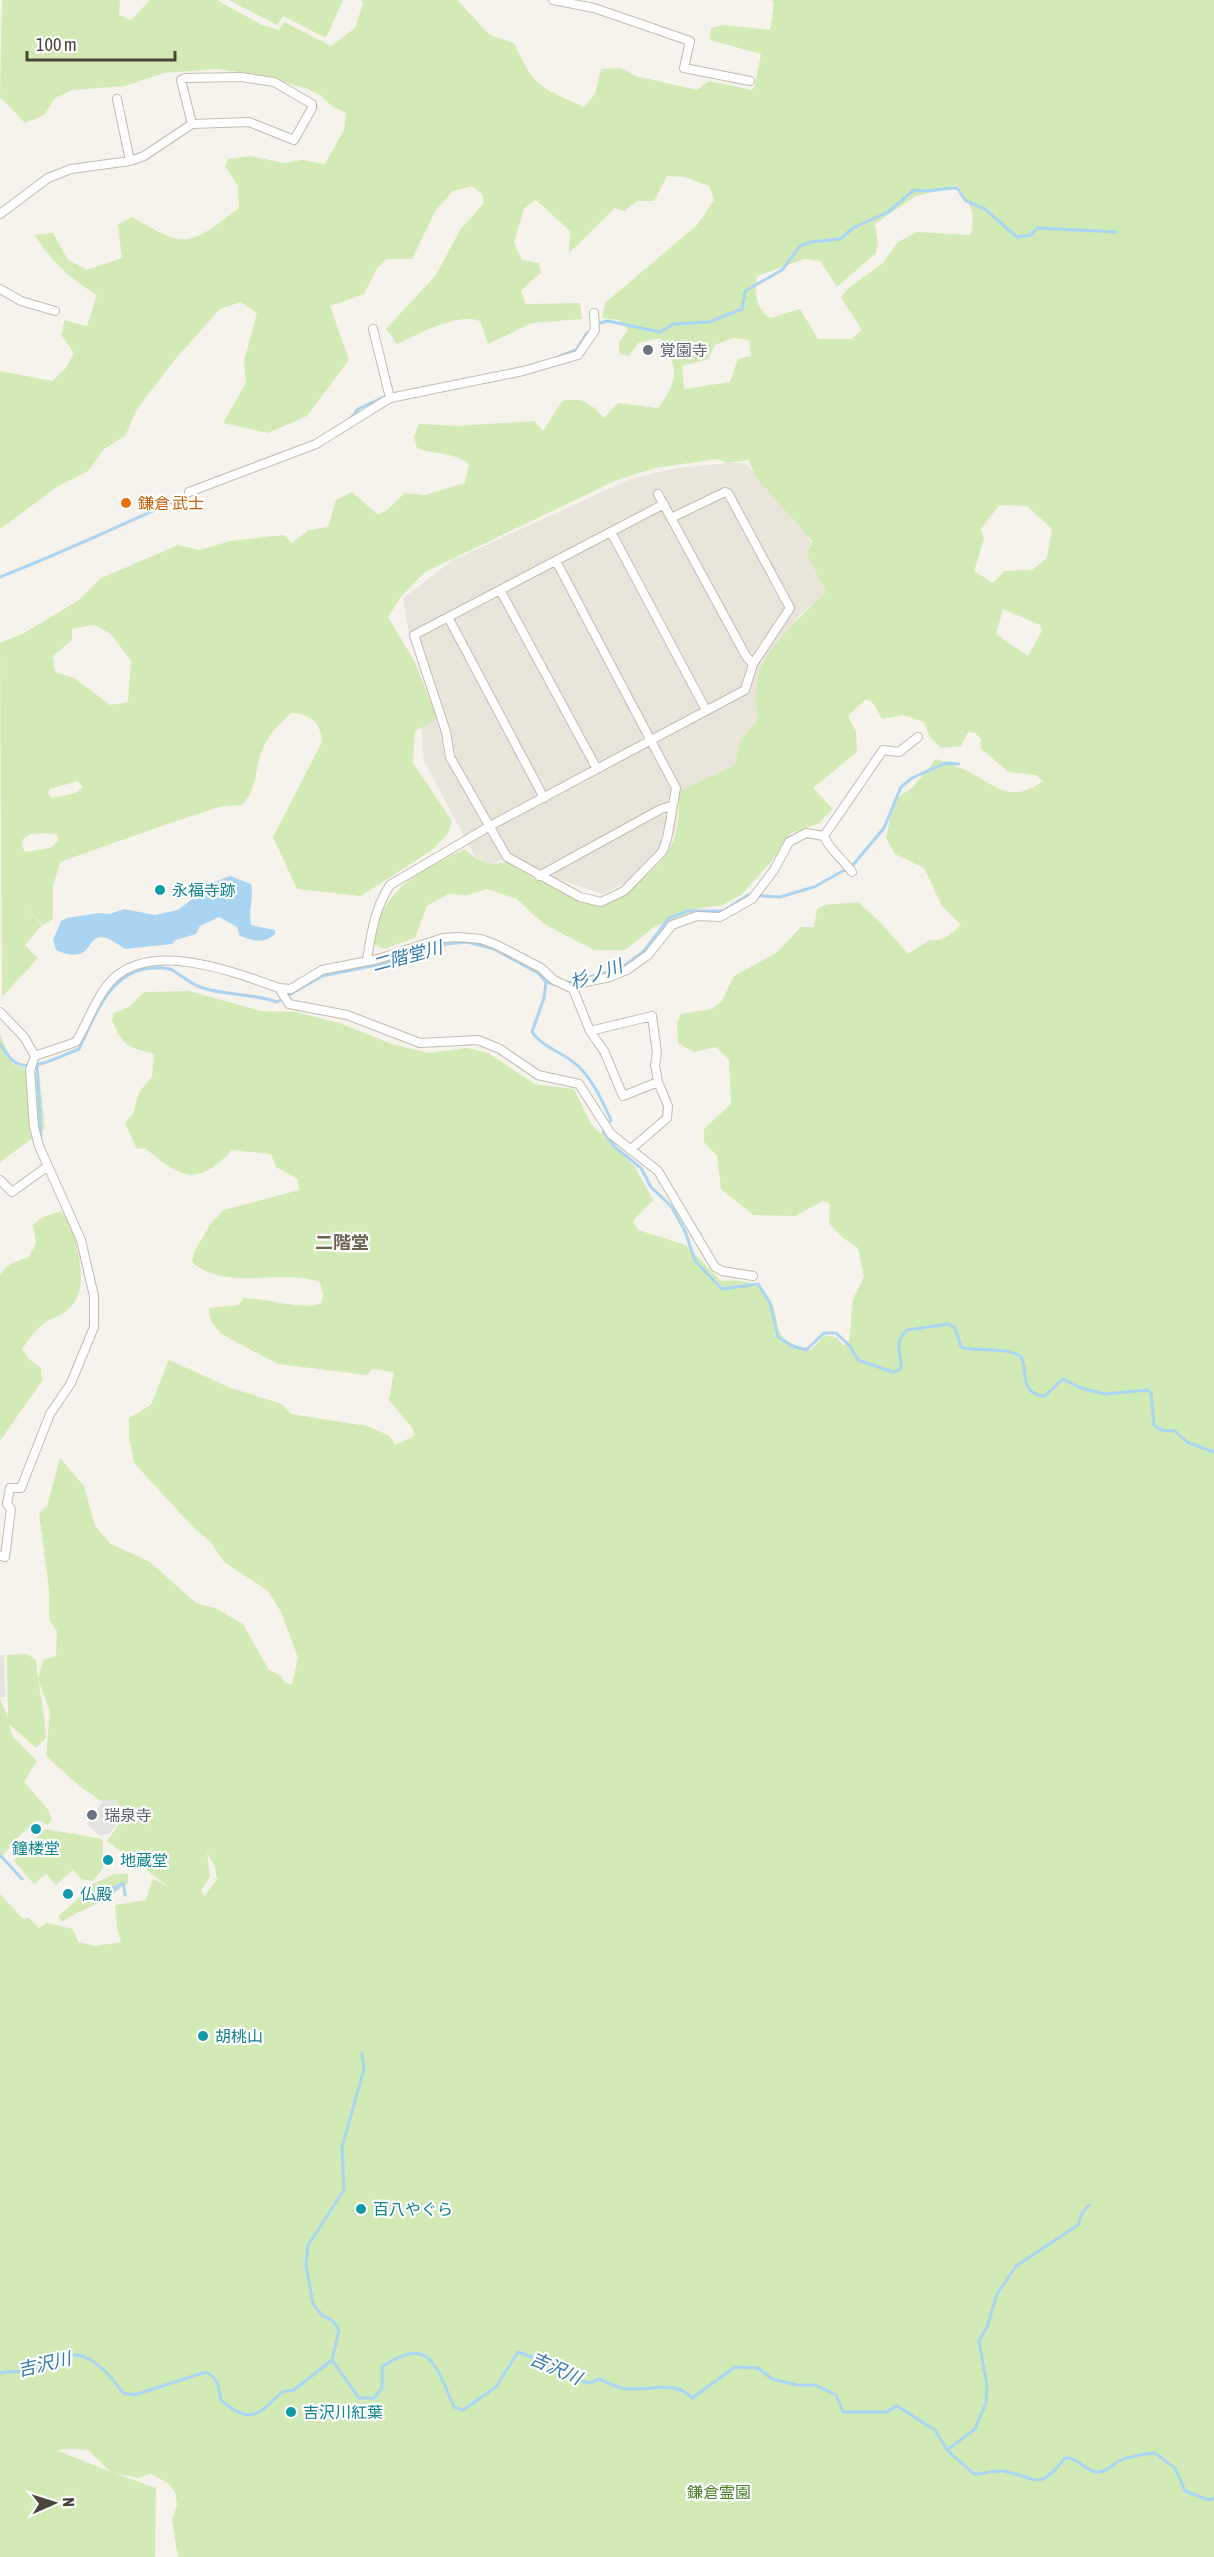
<svg xmlns="http://www.w3.org/2000/svg" width="1214" height="2557" viewBox="0 0 1214 2557" font-family="'Asap Condensed','Noto Sans JP',sans-serif">
  <rect width="100%" height="100%" fill="#f6f3ec"/>
  <path fill="#eae5da" d="M727,463H745L801,525L811,543L806,553L826,592L800,615L756,695L757,721L740,740L735,765L679,791L676,833L623,884L603,894L553,878L512,856L491,864L475,857L424,761L421,722L435,716L410,638L403,598L453,560L633,478L678,468Z"/>
  <path fill="#d2eab5" fill-rule="evenodd" d="M2,0H120L119,15L131,20L150,0H217L262,25L279,30L284,22L331,46L355,28L363,4L361,0H457L490,35L514,43C535,89 540,86 584,107L595,94L601,69L621,68L636,76L697,90L709,81L752,90L755,85L761,54L710,40L711,28L724,25L770,30L774,4L772,0H1214V2557H178L172,2520L177,2505L176,2494L169,2484L151,2474L138,2478L114,2473L156,2488L155,2557H0V1894L23,1919L29,1918L39,1928L47,1923L73,1929L78,1942L96,1946L121,1942L117,1928L115,1905L146,1900L153,1879L169,1887L107,1841L129,1810C101,1809 65,1774 46,1755L50,1712L38,1679L43,1660L56,1656L57,1631L49,1620V1590L39,1513L47,1506L60,1458L84,1486L95,1526L111,1544L150,1562L196,1603L215,1608L243,1624L269,1670L281,1676L285,1683L292,1684L298,1658L281,1612L268,1591L224,1562L210,1541L195,1529L134,1463L129,1437V1418L151,1405L169,1360L231,1388L282,1404L291,1414L367,1426L390,1436L395,1445L414,1436L413,1429L389,1400L394,1372L372,1369L367,1375L278,1364L221,1334L211,1321L209,1308L239,1305L243,1298C268,1298 297,1310 321,1304L323,1294L320,1282C282,1268 224,1292 192,1262L194,1252L211,1223L224,1210L299,1190L298,1179L276,1167L271,1154L232,1150C197,1188 181,1178 145,1148L137,1149L125,1123L133,1114L139,1092L152,1077L154,1054C129,1048 122,1045 112,1020L114,1013L129,1007L144,992L189,991L261,1011L297,1012L342,1024L392,1044L428,1053L467,1048L488,1053L535,1084L574,1089L591,1124L635,1167L653,1200L633,1221L638,1230L686,1245L721,1281C744,1279 765,1282 774,1308C778,1321 776,1334 789,1342C795,1346 805,1347 811,1350L825,1335L837,1338L844,1346L849,1341L853,1299L864,1277L858,1248L843,1238L829,1223L830,1204L823,1201L795,1216L753,1215L721,1189L717,1156L704,1142V1129L731,1104L729,1060L716,1047L694,1052L678,1043L677,1023L681,1014L712,1009L722,1001L734,976L776,953L801,927H814L817,909L824,905L858,902L882,924L908,954L930,940C943,942 951,934 961,925L942,906L924,868L895,854L886,838L894,800L913,787L936,759C946,763 957,766 967,771C995,785 1011,805 1043,781L1036,775L1009,772L981,749V739L975,733L968,732L961,746L941,748L930,737L924,722L903,715L882,719L873,703L866,699L848,716L856,731L857,752L813,788L833,809L818,824L791,833L771,862L741,895L723,905L701,908L654,927L625,950H594L544,924L517,899L487,889L468,895L448,894L427,906L415,938L384,949L372,944C383,887 418,872 465,849L475,858L491,864L508,862L535,879L589,902C625,890 664,874 676,833C680,820 678,804 679,791L735,765L740,740L757,721C756,704 755,687 760,670C766,650 809,607 826,592L806,553L813,542L757,478L748,460L727,463L718,459L655,468L617,480L425,572L401,597L388,617L415,662L437,719L415,731L413,763L452,821L448,834L432,850L361,896L297,889L273,837L322,742C321,722 311,714 291,713C278,725 268,735 262,751C253,773 260,784 242,805L219,807L173,822L60,862L53,886V919L43,925L17,899L42,925L25,945L38,958L2,997L0,643L24,633L79,600L101,578L178,545L200,550L230,541L284,535L292,543L309,530L328,527L336,500L352,492L378,515L387,510L405,493L424,495L465,483L469,464C454,452 435,455 417,448L414,437L419,424L458,426L534,421L543,431L562,401C584,397 589,402 604,418L618,403L658,408C679,381 679,366 660,338L638,343L629,356L619,354V342L628,330L619,320L602,318L605,303L697,225L714,200L709,186L685,177L667,176L654,201H637L624,211L615,208L569,253L570,231L536,200L524,208L514,243L522,260L539,263L541,272L521,291L526,304L580,303L582,319L532,323L488,344L480,321C458,312 418,334 397,344L386,329L436,275L460,230L484,203L482,194L472,186L453,191L436,210L412,259H386L377,268L364,294L330,306L349,360L307,416L268,433L223,423L246,383L244,361L257,313L241,302L220,309L177,357L137,409L125,436L104,449L88,471L57,487L0,529V371L52,381L65,369L74,353L62,336L64,320L87,326L97,295C72,280 50,261 35,235L53,233L68,260L87,270L122,258L118,224L132,217C188,250 188,246 239,208L238,186L225,166L228,159L251,156L284,163L302,160L325,164L344,130L346,113L332,106L319,94L305,88L249,73L216,69L164,73L125,86L72,90L55,98L44,115L25,123L0,97ZM957,185C971,204 975,212 971,235L917,232L898,242L883,263L847,289L841,297L862,330L851,339H818L800,309L770,318C755,308 755,292 757,276L804,259L820,261L837,287L876,253L878,243L875,224L914,197ZM733,338L749,340L751,356L738,359L730,382L684,389L682,366L708,359L715,345ZM999,505L1027,506L1052,529L1047,558L1032,570L1004,571L993,583L974,571L984,539L981,529ZM1003,609L1040,625L1042,631L1028,656L996,634ZM94,625L111,634L131,661L128,702L110,705L76,679L55,672L53,656L72,640V629ZM78,781L83,787L76,793L52,798L48,794L50,789ZM45,833L57,834L58,841L50,848L25,852L22,846L23,839L30,834ZM207,1852L215,1867L217,1879L205,1896L201,1891L210,1877ZM69,2449L88,2450L111,2472L56,2450Z
    M229,0H343L326,38L283,16L277,25Z
    M0,1035L13,1064L39,1073L45,1129L0,1162Z
    M60,1211L71,1220C76,1249 94,1292 64,1313C59,1317 52,1317 47,1321C37,1328 30,1338 22,1349L29,1359L41,1368L42,1381L0,1441V1274L10,1264L29,1257L36,1243L33,1225L41,1218Z
    M27,1654L36,1660C38,1687 45,1711 46,1738L36,1748L9,1724L13,1737L37,1761L24,1782L47,1808L52,1819L48,1825L37,1820L16,1839L0,1859V1699L8,1717L7,1655Z
    M45,1829L103,1839V1868L93,1881L81,1879L73,1870L56,1885L46,1874L34,1884L14,1861Z
    M114,1874H128V1883C118,1888 111,1897 100,1902C87,1909 75,1913 62,1922L58,1917L93,1884Z"/>
  <path fill="#e5e3e0" d="M0,1655H4L5,1697H0Z
    M104,1800H117L118,1823L110,1833L100,1836L87,1824Z"/>
  <path fill="#a9d4f2" d="M230,876L251,884C254,898 248,911 251,925L275,930V934C264,944 254,941 240,936L237,927L219,917L200,926L196,934L176,940L172,944L125,949C77,914 104,971 56,950L53,940L61,921L67,918L98,913L110,914L124,909L155,915L178,910L214,882Z
    M124,1881L127,1895L124,1897L122,1885L108,1898H93L92,1891L115,1886Z"/>
  <g fill="none" stroke-linecap="round" stroke-linejoin="round">
    <path stroke="#a9d4f2" stroke-width="3" d="M600,323L608,321L660,332L673,324L709,322L742,309L745,291L782,270L800,246L811,242L840,239L853,228L888,212L914,190C930,194 942,187 957,188L966,201L985,209L1017,237L1031,235L1037,228L1116,232
      M558,357L576,350L587,333
      M351,418L358,409L386,396
      M0,577C65,552 127,522 191,494
      M546,982L544,998L532,1032C544,1049 565,1052 580,1068C594,1082 603,1103 611,1120L603,1132L616,1148L641,1168L651,1187L671,1206L685,1231L695,1261L722,1289L758,1284L770,1303L778,1337L792,1346L806,1350L824,1333H836L850,1346L858,1360L893,1372L900,1370C905,1352 890,1348 907,1330L949,1324L955,1328L961,1347C976,1352 1012,1347 1021,1357C1028,1366 1018,1395 1045,1396L1063,1379L1081,1388L1105,1394L1148,1390L1151,1393L1154,1425L1160,1430L1175,1431L1187,1442L1214,1452
      M567,983L620,969L644,951L669,918L688,911H723L748,895L780,897L814,887L852,866L884,828L901,787L912,778L946,763L959,764
      M0,1044C4,1049 9,1059 15,1062C32,1073 63,1055 79,1049C94,1018 107,977 144,969C152,968 164,966 172,970C181,975 189,983 200,987C224,996 252,993 277,1002L322,976L387,963L445,944L468,942L494,949L538,973L546,982L561,986
      M37,1064L41,1136
      M0,1855L22,1879
      M332,2360L359,2398H374L382,2388V2367C430,2334 436,2366 454,2407L463,2410L496,2387L518,2352L570,2371L578,2380L589,2383L599,2379C606,2382 614,2386 622,2388C645,2393 674,2378 692,2398L735,2367L758,2368L772,2379L797,2385H815L836,2395L843,2412H886L897,2406L935,2430L947,2450L974,2474C983,2474 994,2470 1003,2471C1036,2476 1037,2494 1065,2458C1080,2458 1085,2472 1099,2472C1109,2471 1111,2465 1119,2461C1130,2456 1144,2454 1155,2453L1175,2468L1185,2491L1209,2500L1214,2498
      M332,2360L339,2330L333,2321L323,2316L313,2304L306,2265L308,2245L344,2190L342,2147L364,2069L362,2054
      M0,2373C12,2371 26,2372 38,2369C45,2367 51,2360 58,2357C88,2347 108,2372 123,2393L134,2395L206,2372C218,2378 219,2388 221,2400C252,2427 259,2413 282,2392L294,2390L332,2360
      M947,2450L975,2429L986,2403L987,2385L979,2341L987,2327L997,2294L1016,2266L1078,2225L1082,2213L1089,2205"/>
    <defs>
      <path id="street" d="M553,0L594,8L690,41L684,68L750,81
        M117,99L130,161
        M0,214L48,178L71,169L130,161L144,156L192,124L249,122L294,140L312,108V104L274,82L241,77L185,78L181,80L192,124
        M0,289L21,301L55,311
        M373,329L390,398
        M189,492L316,444L390,398L523,371L578,355L595,330L594,313
        M658,494L746,656L753,664
        M611,532L706,710
        M556,561L676,788L667,839L662,852L624,891L601,902L580,897L507,857L450,757L446,732L414,635L664,504
        M500,590L597,769
        M448,617L544,798
        M824,836L883,750L899,752L918,737
        M539,876L661,809L671,806
        M367,960C371,933 375,908 390,885L490,826L745,690L753,664L790,608L728,493L725,492L671,518
        M279,988L289,1004L347,1015L420,1043L478,1040L500,1049L538,1075L579,1084L611,1134L658,1171L715,1267L722,1271L753,1276
        M573,989L581,983L610,977L627,970L648,955L672,925L697,916L720,917L752,899L774,870L789,842L806,833L824,836C830,851 843,859 852,872
        M0,1012L24,1037L35,1056
        M590,1031L604,1051L623,1096L658,1082
        M35,1056L76,1042C88,1022 97,994 114,978C155,941 234,972 279,988L291,989L322,970L378,959L443,938L458,937L481,939L497,945L541,968L554,980L573,989L590,1031L652,1016L657,1053L655,1065L658,1082L668,1106L667,1118L630,1150
        M0,1180L12,1192L48,1166
        M0,1556L5,1557L11,1509L7,1504L10,1488H21L50,1414L71,1383L94,1327V1296L81,1240L39,1146L34,1127L30,1070L35,1056"/>
    </defs>
    <use href="#street" stroke="#c2bbae" stroke-width="10"/>
    <use href="#street" stroke="#fff" stroke-width="8"/>
  </g>
  <g fill="#6b7280" stroke="#fff" stroke-width="2">
    <circle cx="648" cy="350" r="6"/>
    <circle cx="92" cy="1815" r="6"/>
  </g>
  <circle fill="#e8710a" stroke="#fff" stroke-width="2" cx="126" cy="503" r="6"/>
  <g fill="#0f9aa8" stroke="#fff" stroke-width="2">
    <circle cx="160" cy="890" r="6"/>
    <circle cx="36" cy="1829" r="6"/>
    <circle cx="108" cy="1860" r="6"/>
    <circle cx="68" cy="1894" r="6"/>
    <circle cx="203" cy="2036" r="6"/>
    <circle cx="361" cy="2209" r="6"/>
    <circle cx="291" cy="2412" r="6"/>
  </g>
  <g text-anchor="middle" dominant-baseline="central" stroke-width="4.5" stroke-linejoin="round" paint-order="stroke">
    <g font-size="16" fill="#5b616d" stroke="#fff" text-anchor="start">
      <text x="660" y="350">覚園寺</text>
      <text x="104" y="1815">瑞泉寺</text>
    </g>
    <g font-size="16" fill="#c56008" stroke="#fff" text-anchor="start">
      <text x="138" y="503">鎌倉 武士</text>
    </g>
    <g font-size="16" fill="#0d838f" stroke="#fff" text-anchor="start">
      <text x="172" y="890">永福寺跡</text>
      <text x="36" y="1848" text-anchor="middle">鐘楼堂</text>
      <text x="120" y="1860">地蔵堂</text>
      <text x="80" y="1894">仏殿</text>
      <text x="215" y="2036">胡桃山</text>
      <text x="373" y="2209">百八やぐら</text>
      <text x="303" y="2412">吉沢川紅葉</text>
    </g>
    <g font-size="16" fill="#4a7f2a" stroke="#fff">
      <text x="719" y="2492">鎌倉霊園</text>
    </g>
    <g font-size="18" font-style="italic" fill="#2e7ab2" stroke="#fff">
      <text transform="translate(407 956) rotate(-15)">二階堂川</text>
      <text transform="translate(596 974) rotate(-20)">杉ノ川</text>
      <text transform="translate(44 2364) rotate(-13)">吉沢川</text>
      <text transform="translate(556 2368) rotate(24)">吉沢川</text>
    </g>
    <g font-size="18" font-weight="bold" fill="#6e6250" stroke="#fff">
      <text x="342" y="1242">二階堂</text>
    </g>
  </g>
  <g transform="translate(54 2503) rotate(87)" stroke="#ffffff" stroke-width="4.5" paint-order="stroke">
  <path d="M0-4.5L10 22L0 15L-10 22Z" fill="#4b4439"/>
  <text y="-9" font-size="16" font-weight="bold" text-anchor="middle" fill="#4b4439">N</text>
  </g>
  <path d="M27 51v9h148v-9" fill="none" stroke="#4b4439" stroke-width="3"/>
  <text x="36" y="51" font-size="18" fill="#4b4439" stroke="#ffffff" stroke-width="4.5" paint-order="stroke">100 m</text>
</svg>
